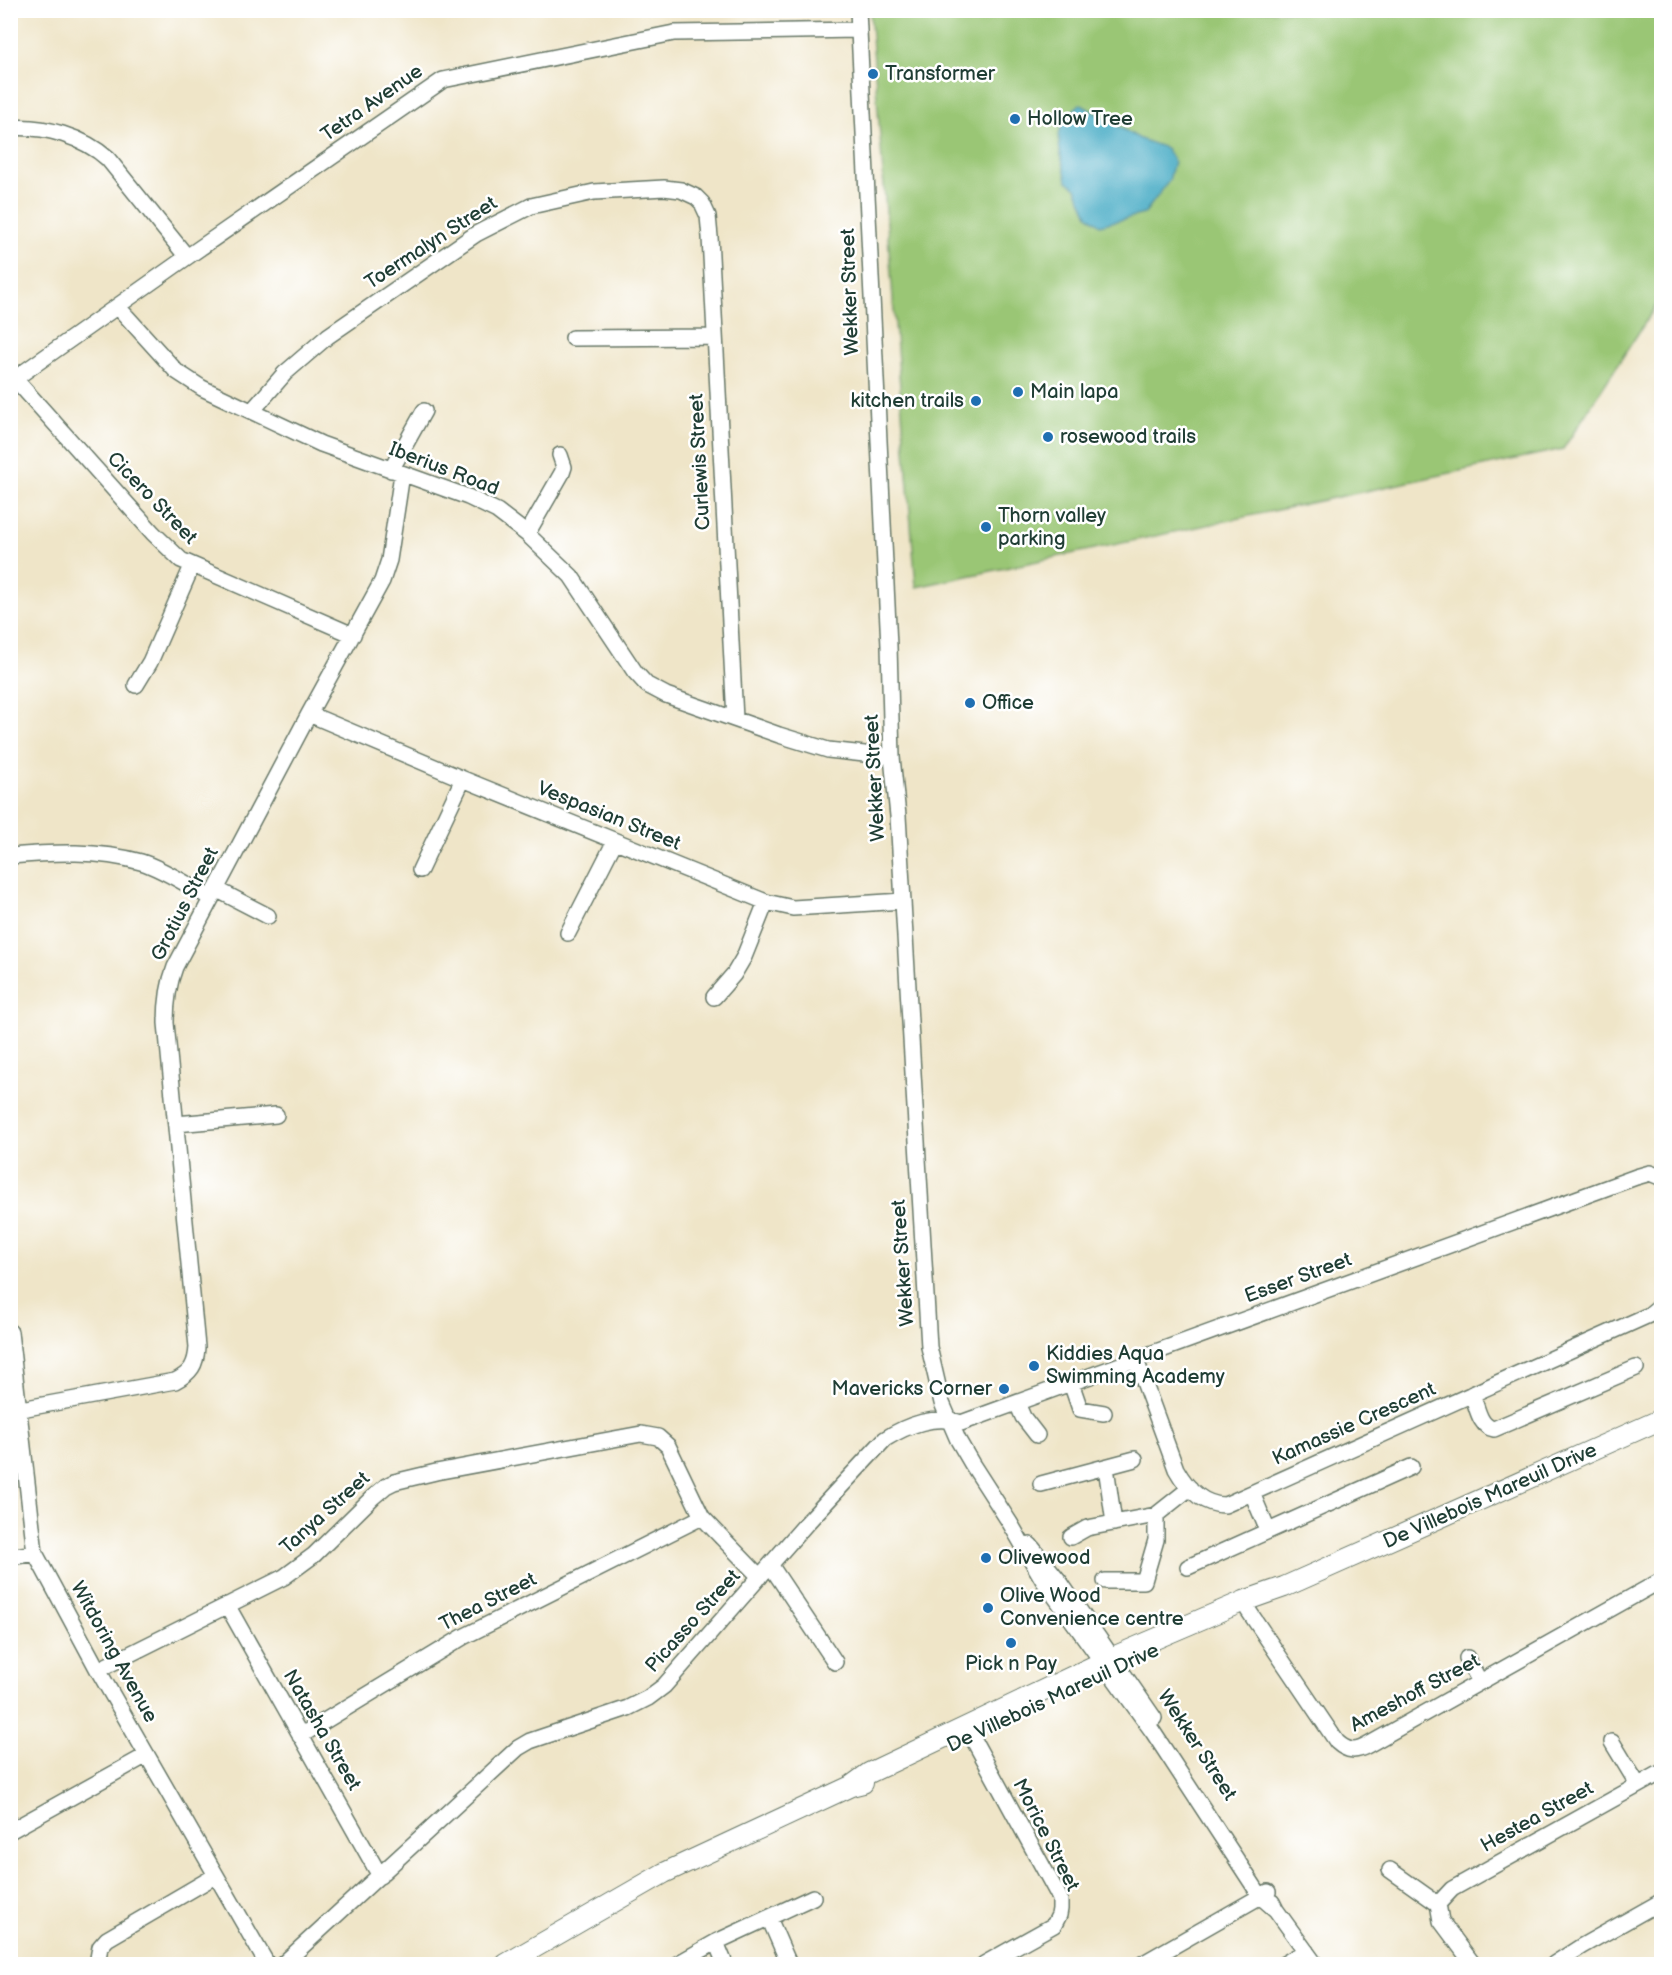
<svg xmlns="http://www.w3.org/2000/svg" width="1672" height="1975" viewBox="0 0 1672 1975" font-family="'Balsamiq Sans',sans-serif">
  <rect width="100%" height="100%" fill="#fff"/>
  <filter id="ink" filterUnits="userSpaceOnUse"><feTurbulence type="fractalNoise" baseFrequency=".0167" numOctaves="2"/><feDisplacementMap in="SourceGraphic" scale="12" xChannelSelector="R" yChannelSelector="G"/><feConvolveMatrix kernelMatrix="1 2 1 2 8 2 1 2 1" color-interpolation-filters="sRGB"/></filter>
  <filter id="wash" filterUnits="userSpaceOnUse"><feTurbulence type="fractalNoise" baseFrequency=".008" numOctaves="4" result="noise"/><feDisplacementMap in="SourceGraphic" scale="24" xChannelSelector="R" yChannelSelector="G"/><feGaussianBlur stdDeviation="1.35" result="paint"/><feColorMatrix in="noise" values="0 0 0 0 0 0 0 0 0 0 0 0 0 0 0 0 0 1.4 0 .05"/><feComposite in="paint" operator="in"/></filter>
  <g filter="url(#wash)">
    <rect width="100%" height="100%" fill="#efe5c8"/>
    <path fill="#9ac674" stroke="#5c8254" stroke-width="1.5" d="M870,11H1661V298L1563,449L916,587Z"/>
    <path fill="#44aac4" stroke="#32747c" stroke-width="1.5" d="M1080,104L1140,139L1166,148L1174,161L1169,181L1144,214L1100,225L1088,215L1076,188L1067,181C1060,146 1048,130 1080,104Z"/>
  </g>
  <g filter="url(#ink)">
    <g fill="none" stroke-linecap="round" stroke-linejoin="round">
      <defs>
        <path id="minor" d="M858,10L889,646L892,757L898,816L929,1347L942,1403L958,1440L972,1464L1010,1523L1043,1580L1153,1732L1261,1897L1276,1910
          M10,128C44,125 84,137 108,159L187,257
          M118,307L176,371L202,388L321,444L468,497L497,511L527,534L571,576L635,672L647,685L666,695L779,735L828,750L892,757
          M573,338L714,337
          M15,379L153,533L181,560L353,635
          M10,382L187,257L443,80L674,33L858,30
          M252,411L285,373L328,336L476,234L531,206L594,192L664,188L681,190L696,197L702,203L708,216L710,237L735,719
          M391,470L424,411
          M527,534L562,473L564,467L560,455
          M136,685L150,662L192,566
          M309,714L463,779L766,902L793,908L903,901
          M10,856C54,852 98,850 141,862C162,868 191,887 211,898
          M420,870L463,779
          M216,889L268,916
          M568,933L615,841
          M714,997L734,974L744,957L766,902
          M176,1124L276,1115
          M10,1332L35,1553L98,1670L267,1964
          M1136,1360L1176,1469C1186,1487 1202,1505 1225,1505L1649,1315L1662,1304
          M1071,1383L1080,1409L1104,1413
          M1472,1394C1477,1406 1479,1427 1494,1429L1636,1368
          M1017,1403L1023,1417L1037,1435
          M10,1411L175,1381C191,1373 196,1365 197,1347L166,1023C166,1003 168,985 175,967L309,714L382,581L389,560L402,474
          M1106,1467L1114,1523
          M1041,1484L1135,1459
          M1252,1493L1268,1531
          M1071,1537L1087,1528L1156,1515L1190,1488
          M1030,1545L1060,1582L1154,1718
          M10,1557L35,1553
          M771,1566L835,1662
          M1188,1567L1411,1467
          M1105,1581H1144L1156,1540V1515
          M1244,1601L1248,1610L1337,1742C1348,1752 1356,1752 1368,1745L1662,1580
          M227,1605L380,1876
          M1467,1658L1480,1682
          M98,1670L284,1577L314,1555L373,1497L386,1486L394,1482L436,1472L641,1434L658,1437L668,1446L702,1517L760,1577
          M966,1726L1056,1891L1060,1899V1909L1059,1915L1054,1925L984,1964
          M300,1736L463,1637L702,1517
          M1612,1742L1638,1785
          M10,1831L147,1755
          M1390,1870L1438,1904
          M1272,1902L1276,1910L1315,1964
          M1438,1904L1452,1889L1662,1772
          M1438,1904L1441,1921L1473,1964
          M769,1918L789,1964
          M716,1942L725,1964
          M97,1964L100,1947L107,1939L215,1876
          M283,1964L518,1748L530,1741L628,1708L648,1698L664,1686L806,1524L885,1439C907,1425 936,1414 961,1423L1636,1177L1650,1173L1662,1178
          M677,1964L716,1942L813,1897
          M1142,1964L1268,1892
          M1284,1964L1306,1951
          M1554,1964L1582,1946L1662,1901"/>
        <path id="major" d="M851,1786L869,1773L1113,1657L1244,1601L1284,1587L1662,1419
          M506,1964L664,1873L851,1786L863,1783"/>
      </defs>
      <use href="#minor" stroke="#687868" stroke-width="18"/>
      <use href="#major" stroke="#687868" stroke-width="22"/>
      <use href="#minor" stroke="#fff" stroke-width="15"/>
      <use href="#major" stroke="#fff" stroke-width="20"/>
    </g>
  </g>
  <g fill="#1f6fb2" stroke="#fff" stroke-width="2">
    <circle cx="873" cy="74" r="6"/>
    <circle cx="1015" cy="119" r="6"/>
    <circle cx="1018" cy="392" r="6"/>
    <circle cx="976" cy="401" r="6"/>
    <circle cx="1048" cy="437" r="6"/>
    <circle cx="986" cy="527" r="6"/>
    <circle cx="970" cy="703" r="6"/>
    <circle cx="1034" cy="1366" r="6"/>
    <circle cx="1004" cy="1389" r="6"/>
    <circle cx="986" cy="1558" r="6"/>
    <circle cx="988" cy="1608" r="6"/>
    <circle cx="1011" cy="1643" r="6"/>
  </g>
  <g text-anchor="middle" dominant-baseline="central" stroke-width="5" stroke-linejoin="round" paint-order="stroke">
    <g font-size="20" fill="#1f3d34" stroke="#fff" text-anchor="start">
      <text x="885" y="74">Transformer</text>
      <text x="1027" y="119">Hollow Tree</text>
      <text x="1030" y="392">Main lapa</text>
      <text x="964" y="401" text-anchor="end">kitchen trails</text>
      <text x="1060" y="437">rosewood trails</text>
      <text x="998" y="516">Thorn valley<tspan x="998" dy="23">parking</tspan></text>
      <text x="982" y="703">Office</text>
      <text x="1046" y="1354">Kiddies Aqua<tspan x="1046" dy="23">Swimming Academy</tspan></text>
      <text x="992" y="1389" text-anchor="end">Mavericks Corner</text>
      <text x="998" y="1558">Olivewood</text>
      <text x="1000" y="1596">Olive Wood<tspan x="1000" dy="23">Convenience centre</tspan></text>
      <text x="1011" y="1664" text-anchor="middle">Pick n Pay</text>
    </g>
    <g font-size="20" fill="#1f3d34" stroke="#fff">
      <text transform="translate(372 103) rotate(-35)">Tetra Avenue</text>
      <text transform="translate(431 243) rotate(-33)">Toermalyn Street</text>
      <text transform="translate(850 292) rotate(-92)">Wekker Street</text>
      <text transform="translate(700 462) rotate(-93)">Curlewis Street</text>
      <text transform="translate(444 469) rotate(21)">Iberius Road</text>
      <text transform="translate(152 498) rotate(46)">Cicero Street</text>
      <text transform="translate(875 778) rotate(-93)">Wekker Street</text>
      <text transform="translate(609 816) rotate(22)">Vespasian Street</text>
      <text transform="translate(185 904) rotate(-63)">Grotius Street</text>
      <text transform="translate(903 1263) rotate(-94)">Wekker Street</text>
      <text transform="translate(1298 1278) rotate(-20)">Esser Street</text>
      <text transform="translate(1354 1424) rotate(-24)">Kamassie Crescent</text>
      <text transform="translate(1490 1496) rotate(-24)">De Villebois Mareuil Drive</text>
      <text transform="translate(325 1513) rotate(-42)">Tanya Street</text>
      <text transform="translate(488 1602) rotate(-27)">Thea Street</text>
      <text transform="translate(693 1621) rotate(-48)">Picasso Street</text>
      <text transform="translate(114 1652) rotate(61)">Witdoring Avenue</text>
      <text transform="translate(1415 1693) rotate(-28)">Ameshoff Street</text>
      <text transform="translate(1053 1698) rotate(-25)">De Villebois Mareuil Drive</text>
      <text transform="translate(322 1730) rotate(60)">Natasha Street</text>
      <text transform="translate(1197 1745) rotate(57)">Wekker Street</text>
      <text transform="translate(1537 1817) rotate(-29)">Hestea Street</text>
      <text transform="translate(1046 1835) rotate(63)">Morice Street</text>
    </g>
  </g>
  <rect width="1672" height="1975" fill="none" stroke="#fff" stroke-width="36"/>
</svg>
